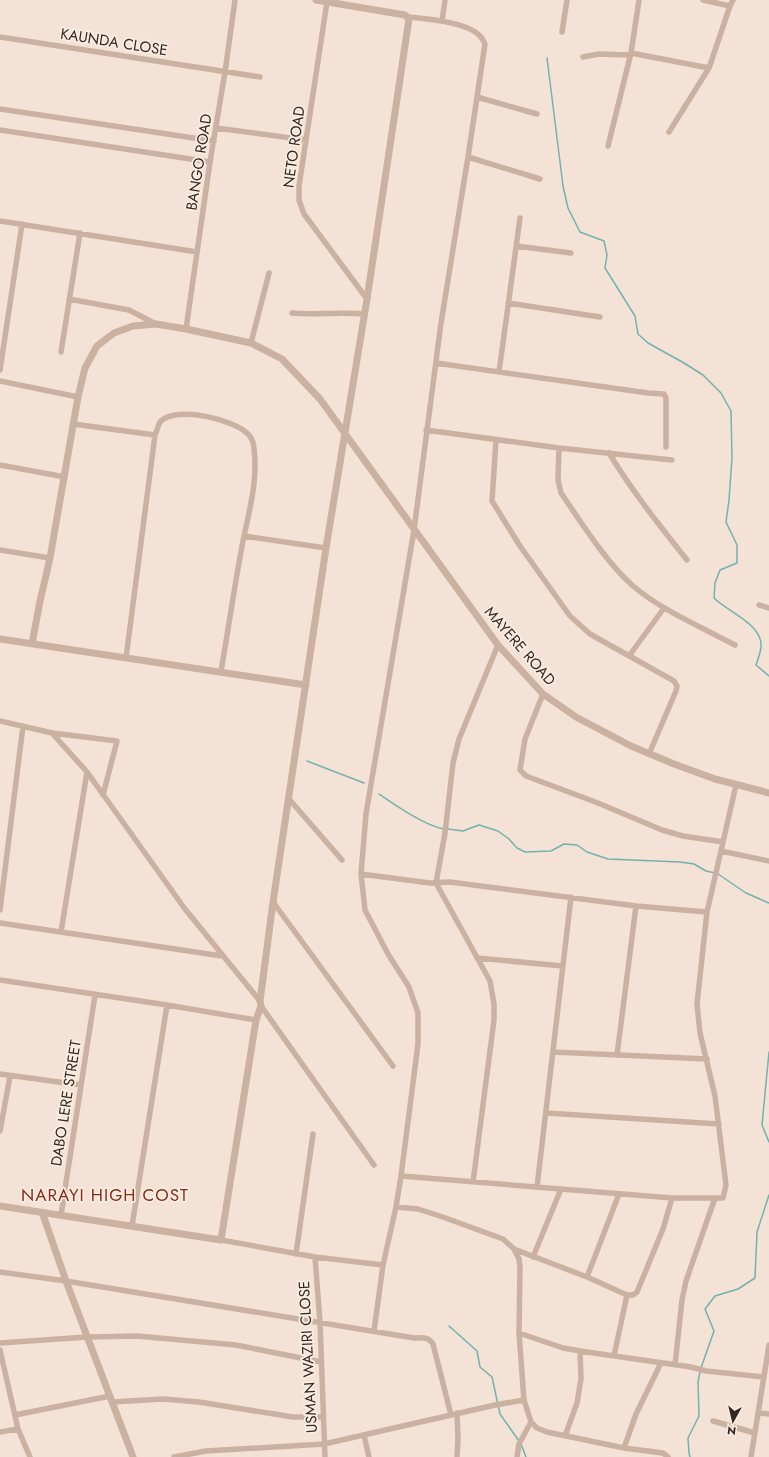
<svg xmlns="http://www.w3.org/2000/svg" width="769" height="1457" viewBox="0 0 769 1457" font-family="Jost,sans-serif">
  <rect width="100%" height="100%" fill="#f3e2d5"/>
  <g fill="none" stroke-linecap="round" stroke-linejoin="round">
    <path stroke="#72b2af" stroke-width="1.5" d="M547,58L563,186L568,208L580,232L604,241L607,255L605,268L635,316L638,334L648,343L684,363L703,375L721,393L731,411L732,458L729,500L726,522L737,545V563L720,570L715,583L714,598C727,611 759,623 761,643C762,649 758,659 756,665L769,676
      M307,761L364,783
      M379,794C395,805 425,826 444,829
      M448,829L463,831L479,825L498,831L509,839L517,848L525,852L551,851L564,844L577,845L587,852L608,859L680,862L694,864L706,871L715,873
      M718,874L746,893L769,903
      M769,1052L762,1125L769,1142
      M449,1326L477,1351L480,1367L492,1377L500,1414L519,1441
      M701,1368L714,1331L705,1309L715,1296L738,1289L755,1278L757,1232L769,1195
      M521,1444L526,1457
      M690,1457L689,1453L688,1438L699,1416L698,1382L700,1372"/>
    <path stroke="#cbb1a1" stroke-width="5.5" d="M703,0L730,6
      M327,2L299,186V200L304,214L367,299
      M442,21L445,0
      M562,32L567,0
      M0,37L260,77
      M631,53L709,68
      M583,57L599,54L630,55
      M477,97L537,114
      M0,109L214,141
      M216,128L306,140
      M0,130L210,162
      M669,132L709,68L730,6L733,0
      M608,146L631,53L639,0
      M468,157L540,179
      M0,221L197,252
      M516,246L571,253
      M69,299L129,310L156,324
      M508,303L600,317
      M292,313C316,315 340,312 364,314
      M186,329L210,162L225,72L235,0
      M251,343L269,273
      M61,352L80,233
      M436,363L648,393L664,394L666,398V447
      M0,370L22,224
      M499,372L520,218
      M0,381L78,397
      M73,424L155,435
      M426,430L559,448L672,460
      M496,440L492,501L520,546L570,616L590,634L674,681L677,686L676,691L649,754
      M559,448L558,480L561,493C581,522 606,562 632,585C659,609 703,628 735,645
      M609,453C632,491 660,526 687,560
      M0,465L65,477
      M244,536L326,548
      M0,550L50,558
      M759,605L769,608
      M629,656L664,608
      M126,658L155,435C157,431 158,424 161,421C177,406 235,419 249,435C252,438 254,445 254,449C258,478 250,508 244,536C235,581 229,626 221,671
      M543,694L525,739L520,770L526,776L598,803L662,830L683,836L723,842
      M0,721L52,733L87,772L185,909L260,1001
      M52,733L117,741L103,795
      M289,799L342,860
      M721,851L769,861
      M361,874L430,883L450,882L636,906L707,912
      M273,902L393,1066
      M0,910L23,726
      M0,923L222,956
      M61,932L87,772
      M477,958L563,966
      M0,980L167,1005L256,1020
      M261,1006L374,1165
      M553,1052L707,1059
      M617,1055L636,906
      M0,1074L81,1085
      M546,1113L719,1124
      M0,1131L10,1076
      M401,1176L672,1198H723L726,1185L715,1096L700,1033L697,1004L707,912L736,785
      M473,1182L494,1020V1004L490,981L436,883L445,833L453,763L459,739L498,645
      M537,1187L571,897
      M396,1207L418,1209L440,1216L503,1239L514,1249L519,1259L520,1266L519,1333L524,1400L531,1422L537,1428L547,1432L624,1448L663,1453L668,1457
      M61,1215L95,995
      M132,1226L167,1005
      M221,1240L315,1257L383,1265
      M514,1249L587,1277L627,1295H633L637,1292L663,1229L672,1198
      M296,1254L313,1134
      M315,1257L320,1322L325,1457
      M533,1257L561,1189
      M0,1272L66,1281L414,1338C422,1338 428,1336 433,1344L451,1415
      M587,1277L619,1194
      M374,1331L383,1265L396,1207L401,1176L418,1044V1013L409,987L388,954L365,910L361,874L366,814L414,530L441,323L468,157L485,44C484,41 482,38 480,36C468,22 426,19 408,17
      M519,1333L563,1348L580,1351L691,1367L706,1371L764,1377
      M0,1343L87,1337L137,1336L236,1345L321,1362
      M0,1350L18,1429L30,1457
      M614,1356L627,1295
      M675,1365L682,1300L686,1281L715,1198
      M112,1402L163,1399L199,1402L293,1417H323
      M758,1413L769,1414
      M15,1415L110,1396
      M713,1421L755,1433
      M0,1432L18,1429
      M364,1435L369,1457
      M565,1436L577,1403L581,1379L580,1351
      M624,1448L636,1414L661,1363
      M174,1457L206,1451L324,1444L495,1405L524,1400
      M457,1457L458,1438L457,1413
      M517,1457L519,1444L531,1422
      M751,1457L769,1345"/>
    <path stroke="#cbb1a1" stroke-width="7" d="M0,639L306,685
      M32,644L40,601L50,558L78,397L85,368L97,346L114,333L133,326L156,324L186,329L251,343L282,359L320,399L498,645L543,694L576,717L631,746L674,764L715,779L769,793
      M0,1206L221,1240L256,1020L261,1006L260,1001L273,902L326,548L367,299L409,19L405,15L316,0
      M42,1212L66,1281L133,1457"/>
  </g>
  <g text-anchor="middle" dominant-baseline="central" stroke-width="3.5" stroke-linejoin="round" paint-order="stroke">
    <g font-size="15" fill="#352824" stroke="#faede2">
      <text transform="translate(114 42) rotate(9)">KAUNDA CLOSE</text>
      <text transform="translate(294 147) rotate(-82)">NETO ROAD</text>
      <text transform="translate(199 162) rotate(-81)">BANGO ROAD</text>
      <text transform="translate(520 646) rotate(49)">MAYERE ROAD</text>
      <text transform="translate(66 1103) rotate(-81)">DABO LERE STREET</text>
      <text transform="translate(308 1357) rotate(-93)">USMAN WAZIRI CLOSE</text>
    </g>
    <g font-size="17" letter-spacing="1" fill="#8b2816" stroke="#faede2">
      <text x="105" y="1195">NARAYI HIGH COST</text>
    </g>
  </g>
  <g transform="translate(733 1421) rotate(188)" stroke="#faede2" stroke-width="3" paint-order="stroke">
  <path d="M0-3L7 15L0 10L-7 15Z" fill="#352824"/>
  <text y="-6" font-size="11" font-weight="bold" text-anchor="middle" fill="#352824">N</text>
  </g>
</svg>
